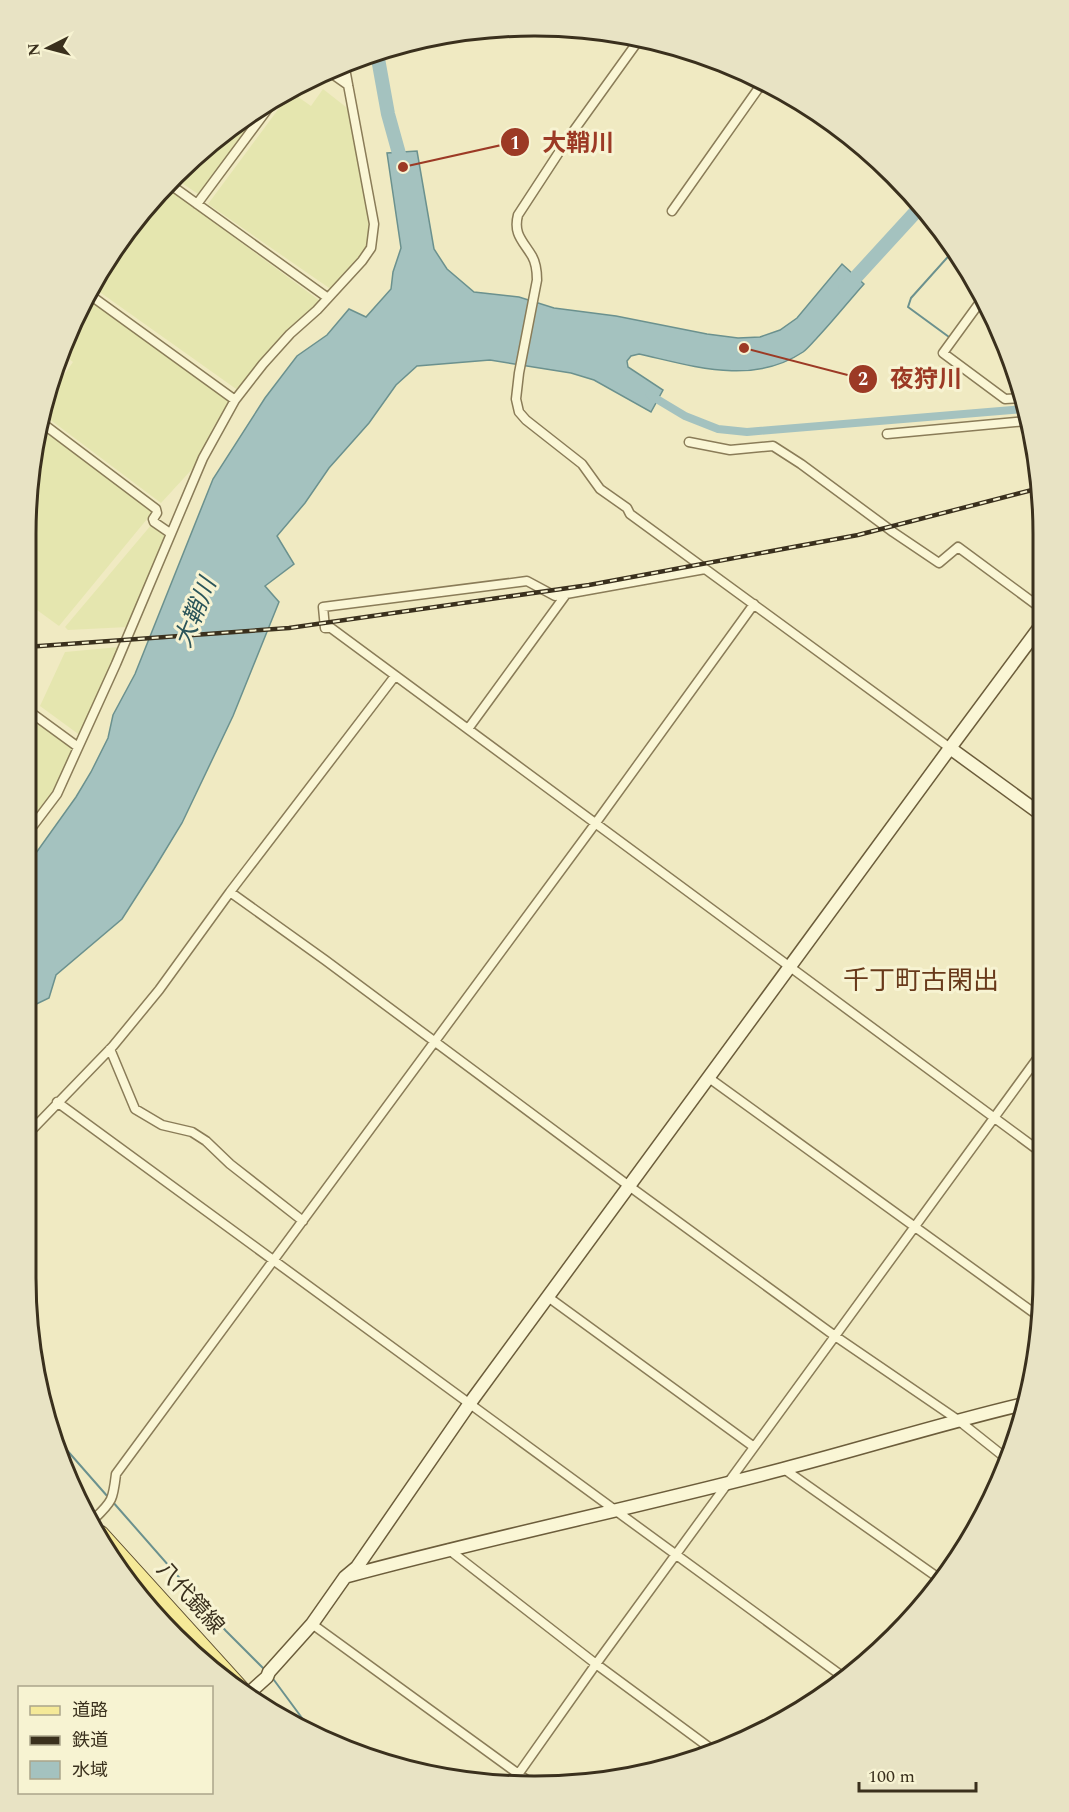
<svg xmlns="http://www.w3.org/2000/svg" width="1069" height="1812" viewBox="0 0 1069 1812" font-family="Spectral,'Noto Sans JP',serif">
  <rect width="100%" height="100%" fill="#f0eac2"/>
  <path fill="#e5e6af" d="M323,89L351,111L372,223L371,243L358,264L332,290L208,204L291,92L311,106Z
    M272,101L201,196L173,177L252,111Z
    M165,186L320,301L287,331L259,363L239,391L94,288L111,251Z
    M89,298L231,402L214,426L195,466L161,503L44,415L47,399L73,362L61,353Z
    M41,428L115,482L152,513L59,626L26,602L27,501Z
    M152,524L166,534L128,627L68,630L65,627Z
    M119,647L81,736L40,706L65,652Z
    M26,713L76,750L54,793L26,830Z"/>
  <path fill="#a4c2bf" stroke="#6b918e" stroke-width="1.5" d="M417,151L434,249L447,269L474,292L519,297L554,308L616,316L707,334L738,338L760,337L780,330L797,318L842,264L864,284C848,302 833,321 816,339C812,343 808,348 803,352C752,386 693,366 639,354L631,356L627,361L628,367L663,390L651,412L594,380L571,373L490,360L417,366L396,385L369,423L329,468L305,503L277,536L294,564L265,586L279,602L233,716L182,823L154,869L122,919L56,975L49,998L26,1009V864L31,860L76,797L91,772L108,738L113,715L135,674L213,479L265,398L297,356L327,335L349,309L366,317L391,289L393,272L401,248L387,153Z"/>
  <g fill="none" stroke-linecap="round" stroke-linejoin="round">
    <path stroke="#6b918e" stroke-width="2" d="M949,337L908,307L911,298L954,250
      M51,1432L108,1497
      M112,1501L226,1631L265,1670
      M271,1676L302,1718L312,1728"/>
    <path stroke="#a4c2bf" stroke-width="8" d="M650,395L685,416L718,429L747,432L1024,409"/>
    <path stroke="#a4c2bf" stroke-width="14" d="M377,53L388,114L403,168
      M845,289L922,205"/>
    <defs>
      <path id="street" d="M641,37L567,140L518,215C513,234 523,241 532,256C536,263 537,271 537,280L519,373L516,399L519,412L526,420L582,464L600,489L627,508L630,514L950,748
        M328,71L348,85
        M168,183L328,298
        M197,204L275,99
        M672,211L763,82
        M90,295L235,400
        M983,298L943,353L1005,399L1022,398
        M42,423L156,509L157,513L153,519L154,522L170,533
        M887,434L1026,421
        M689,442L730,450L773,446L801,464L893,532L939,563L958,547L1042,609
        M705,569L555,596L527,581L323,607L325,628H331L1042,1153
        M1031,638L1042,646
        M26,709L78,747
        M468,729L567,593
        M26,835L57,794L116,664L203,458L235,400L263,364L290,334L317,310L362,261L371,248L374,224L344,63
        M230,892L325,960L629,1186L835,1336L958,1420L1007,1459
        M110,1049L135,1109L162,1125L192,1132L206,1141L230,1164L303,1221
        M709,1078L1041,1318
        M57,1102L846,1679
        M26,1136L113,1046L159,990L230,892L395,676
        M548,1297L754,1447
        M784,1469L940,1579
        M94,1519C113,1501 113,1499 116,1474L595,824L754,604
        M448,1549L596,1664L714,1751
        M312,1624L535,1786
        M512,1783L596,1664L1042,1052"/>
      <path id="secondary" d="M1042,624L950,748L1042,815
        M348,1576C492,1537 639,1507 783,1469C864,1448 943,1423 1024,1404
        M248,1694L267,1677L269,1672L312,1624L345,1577L357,1567L470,1403L950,748"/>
      <path id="primary" d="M101,1533L246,1693"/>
    </defs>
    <use href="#street" stroke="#8a7c58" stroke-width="11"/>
    <use href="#secondary" stroke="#6c5d3b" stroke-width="15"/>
    <use href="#primary" stroke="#58492d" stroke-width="16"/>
    <use href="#street" stroke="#faf6d5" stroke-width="8"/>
    <use href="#secondary" stroke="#faf6d5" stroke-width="12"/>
    <use href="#primary" stroke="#f5e998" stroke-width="14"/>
    <defs>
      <path id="rail" d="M26,647L289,628L589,585L858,535L1040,488"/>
    </defs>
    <use href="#rail" stroke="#3a301d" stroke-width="4.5"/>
    <use href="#rail" stroke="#f7f3d2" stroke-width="2" stroke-dasharray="7" stroke-linecap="butt"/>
  </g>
  <g text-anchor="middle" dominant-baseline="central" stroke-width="6" stroke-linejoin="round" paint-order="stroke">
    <g font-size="22" fill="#3a301d" stroke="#f7f3d2">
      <text transform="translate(190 1598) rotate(48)">八代鏡線</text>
    </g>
    <g font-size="24" font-style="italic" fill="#2b555a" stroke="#f7f3d2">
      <text transform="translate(196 613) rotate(-68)">大鞘川</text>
    </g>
    <g font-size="26" fill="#68391a" stroke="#f7f3d2">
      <text x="921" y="981">千丁町古閑出</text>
    </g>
  </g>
  <path d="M0 0H1069V1812H0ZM534 36H535A498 498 0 0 1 1033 534V1278A498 498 0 0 1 535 1776H534A498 498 0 0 1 36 1278V534A498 498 0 0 1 534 36Z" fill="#e8e3c4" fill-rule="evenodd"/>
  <path fill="none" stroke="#3a301d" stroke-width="3" d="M534 36H535A498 498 0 0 1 1033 534V1278A498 498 0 0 1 535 1776H534A498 498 0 0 1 36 1278V534A498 498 0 0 1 534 36Z"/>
  <path fill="none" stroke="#9c3a25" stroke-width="2" d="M403 167L515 142M744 348L863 379"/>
  <g fill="#9c3a25" stroke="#f7f3d2" stroke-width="2">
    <circle cx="403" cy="167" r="6"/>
    <circle cx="744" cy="348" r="6"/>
    <circle cx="515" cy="142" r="15"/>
    <circle cx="863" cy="379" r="15"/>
  </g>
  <g font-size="18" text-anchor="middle" font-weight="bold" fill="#fff">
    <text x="515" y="149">1</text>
    <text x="863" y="385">2</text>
  </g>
  <g font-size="24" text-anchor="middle" font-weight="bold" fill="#9c3a25" stroke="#f7f3d2" stroke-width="6" stroke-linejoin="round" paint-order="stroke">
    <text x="578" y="151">大鞘川</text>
    <text x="926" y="387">夜狩川</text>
  </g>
  <rect x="18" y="1686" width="195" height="108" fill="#f7f3d2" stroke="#aba58a" stroke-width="1.5"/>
  <rect x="30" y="1706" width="30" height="9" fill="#f5e998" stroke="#aba58a" stroke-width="1.5"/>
  <text x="72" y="1716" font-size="18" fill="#3a301d">道路</text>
  <rect x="30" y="1736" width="30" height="9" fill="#3a301d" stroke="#aba58a" stroke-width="1.5"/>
  <text x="72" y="1746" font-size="18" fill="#3a301d">鉄道</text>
  <rect x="30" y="1761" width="30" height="18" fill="#a4c2bf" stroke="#aba58a" stroke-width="1.5"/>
  <text x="72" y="1776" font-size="18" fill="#3a301d">水域</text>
  <g transform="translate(48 48) rotate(264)" stroke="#f7f3d2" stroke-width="4.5" paint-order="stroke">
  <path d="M0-4.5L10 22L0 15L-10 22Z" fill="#3a301d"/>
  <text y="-9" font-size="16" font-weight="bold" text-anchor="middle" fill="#3a301d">N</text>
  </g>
  <path d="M859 1782v9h117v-9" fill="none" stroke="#3a301d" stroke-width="3"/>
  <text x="868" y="1782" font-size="18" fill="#3a301d" stroke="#f7f3d2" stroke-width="4.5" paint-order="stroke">100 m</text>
</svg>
